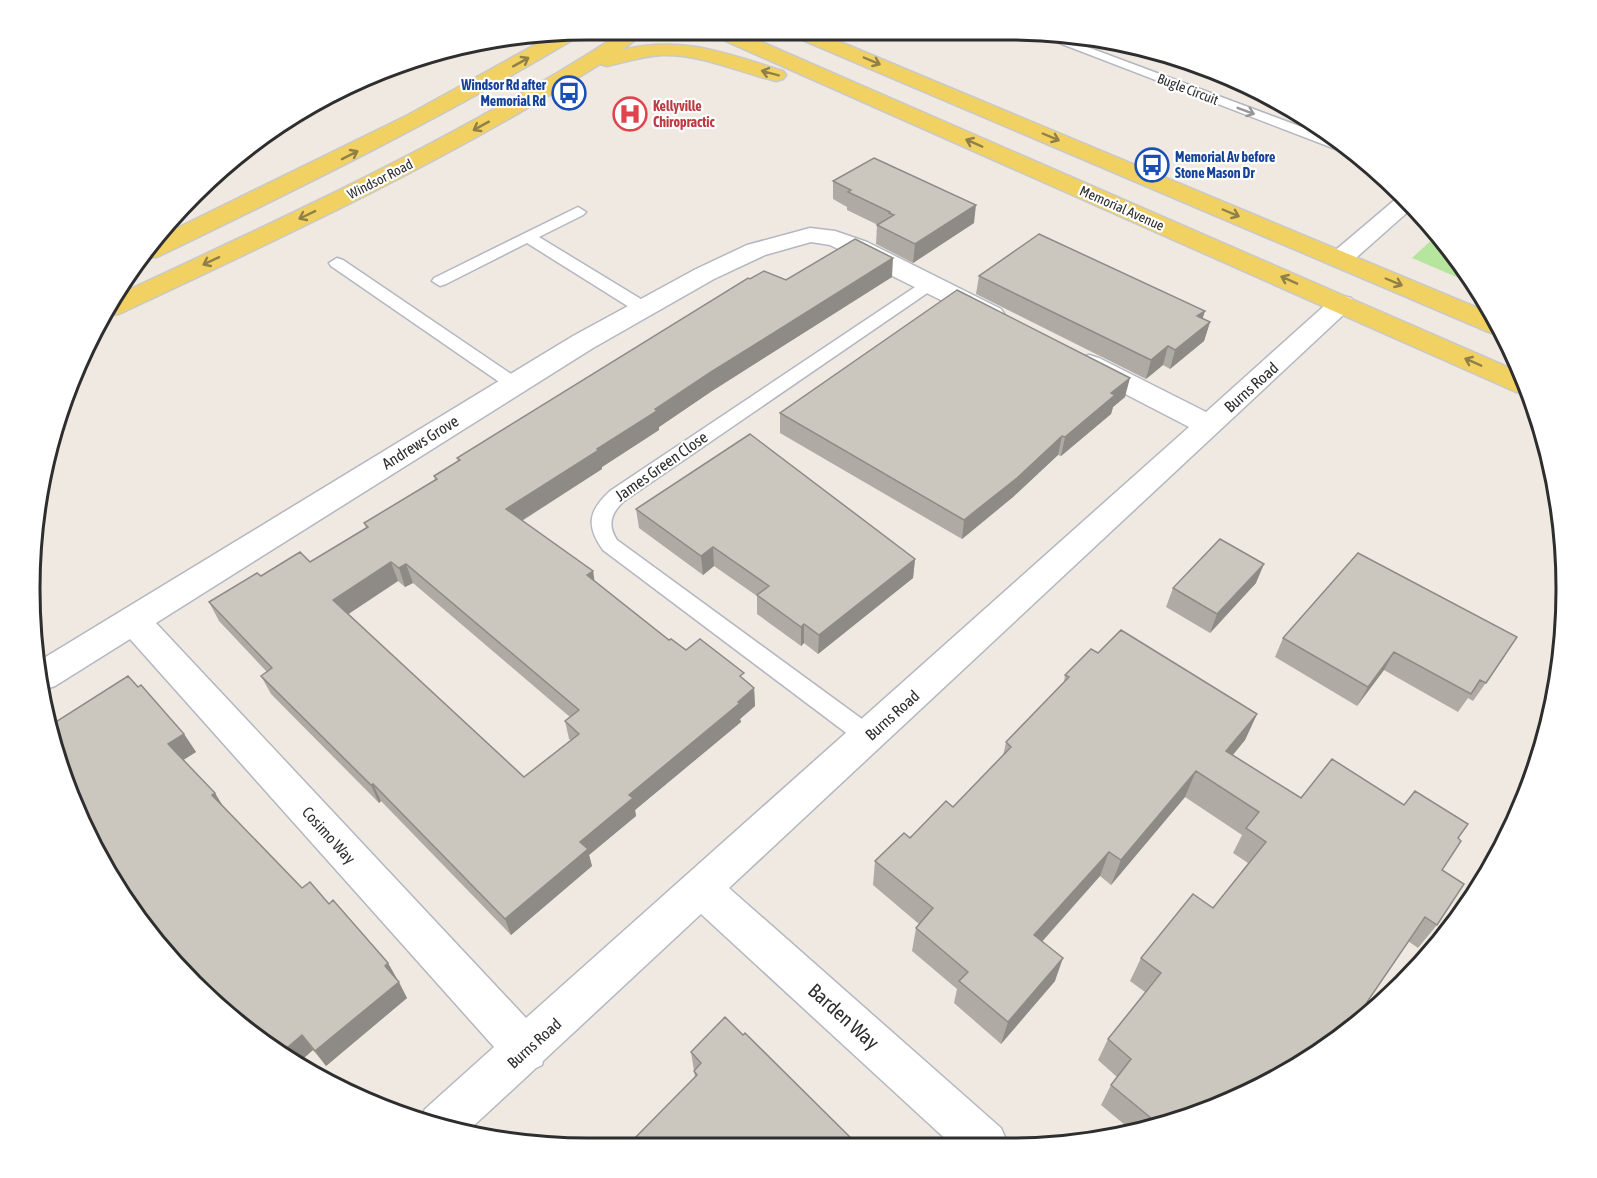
<svg xmlns="http://www.w3.org/2000/svg" width="1597" height="1178" viewBox="0 0 1597 1178" font-family="'Asap Condensed',sans-serif">
  <rect width="100%" height="100%" fill="#efe9e1"/>
  <path fill="#b6e59e" d="M1437,235L1452,249L1473,284L1412,258Z"/>
  <g fill="none" stroke-linecap="round" stroke-linejoin="round">
    <defs>
      <path id="service" d="M1028,31L1047,32L1334,139L1346,150H1338Z
        M578,207L586,212L583,215L539,237L649,304L651,308L649,312H637L527,243L446,284L440,286L432,281L434,278Z
        M337,258L343,260L520,380L523,384L520,388H508L331,266L329,263Z
        M930,279L936,281L938,284L936,287L624,501C611,513 607,525 617,540L877,730L881,737L877,744L869,747L861,744L603,550C586,526 588,511 610,491L924,281Z"/>
      <path id="minor" d="M1397,198L1410,210L1349,264L1340,267L1331,264L1327,259L1331,254Z
        M810,228L835,231L867,242L1001,309L1005,315L1001,321L992,323L983,321L830,245L811,242L765,255L714,279L593,348L156,623L526,1018L1189,427L1079,370L1075,364L1079,358L1089,355L1099,358L1206,412L1333,298L1342,296L1351,298L1355,304L729,888L1001,1128L1008,1144H951L701,914L543,1061L542,1065L536,1068L469,1130L420,1120L425,1109L494,1047L130,639L55,686L46,689L39,661L573,336L696,269L747,245Z"/>
      <path id="primary" d="M625,30H648L622,50C682,35 727,54 783,71L786,75L783,79L776,81C738,72 702,54 662,55C643,56 625,62 607,66L600,64C447,161 283,237 119,314L106,315L120,294C240,238 360,183 476,119C526,91 577,63 625,30Z
        M707,30H734L1521,373L1529,394L1516,392L710,34Z
        M581,31L579,36C442,118 300,188 157,257L143,258L157,238L408,115L553,35Z
        M788,31H814L1492,314L1504,334L1491,333L791,35Z"/>
    </defs>
    <use href="#service" stroke="#b4b7c1" stroke-width="3"/>
    <use href="#minor" stroke="#b4b7c1" stroke-width="3"/>
    <use href="#primary" stroke="#c9c9c9" stroke-width="3"/>
    <use href="#service" fill="#fff" fill-rule="evenodd"/>
    <use href="#minor" fill="#fff" fill-rule="evenodd"/>
    <use href="#primary" fill="#f2d163" fill-rule="evenodd"/>
  </g>
  <path fill="#afaba4" fill-rule="evenodd" d="M833,181L974,223L913,263L876,244L877,225H878L847,210V207L833,199Z
    M979,276L1202,319L1210,322L1204,341L1170,369L1163,365L1146,379L976,294Z
    M892,277L712,391L659,427V430L602,467V469L522,521L593,571L594,581L669,640L744,680L754,688L755,706L740,719L741,722L635,810L636,816L589,855L592,866L511,935L381,801L379,803L271,694L261,676L267,672L219,621L209,602L261,576L310,562L366,528L364,523L435,480L434,476L458,461L457,458L750,279L786,280ZM398,581L405,587L413,583L570,717L565,721L569,739L571,740L524,777L348,614Z
    M1125,397L1113,407L1111,414L1061,456L1058,455L1013,497L962,539L780,433V413Z
    M636,509L915,559L913,578L818,654L804,643L801,646L757,614V596L714,566L703,575L639,528Z
    M1256,583L1210,633L1166,607L1173,588Z
    M1283,638L1505,656L1473,701L1468,698L1458,712L1384,670L1357,706L1275,657Z
    M1098,653L1257,714L1245,740L1233,755L1301,798L1404,805L1458,838L1442,870L1437,925L1418,948L1408,941L1222,1106L1131,1130L1101,1105L1111,1085L1117,1077L1098,1060L1108,1039L1145,992L1130,981L1141,958L1213,908L1248,863L1233,853L1242,835L1185,797L1111,885L1100,876L1042,942L1055,981L1001,1044L954,1003L957,989L912,951L916,928L919,924L873,885L875,861L953,807L1003,756L1006,742L1064,682L1065,675Z
    M138,687L184,734L196,752L183,760L226,810L302,888L329,904L388,963L397,979H396L407,998L326,1066L313,1050L297,1064Z
    M691,1052L858,1145L695,1077Z"/>
  <path fill="#8e8b86" d="M976,205L974,223L913,263L915,244Z
    M893,258L892,277L712,391L659,427V430L602,467V469L510,528L506,509L597,449L711,372Z
    M1205,311L1199,330L1197,316Z
    M1210,322L1204,341L1170,369L1175,350Z
    M1168,346L1163,365L1146,379L1151,360Z
    M1130,378L1125,397L1113,407L1111,414L1061,456L1065,437L1111,393Z
    M1062,436L1058,455L1013,497L962,539L964,520Z
    M713,547L714,566L703,575L701,556Z
    M915,559L913,578L818,654L819,635Z
    M391,562L398,581L341,619L333,600Z
    M406,564L413,583L405,587L399,568Z
    M1264,564L1256,583L1210,633L1217,614Z
    M593,571L596,590L587,575Z
    M804,624V643L801,646V627Z
    M1394,652L1384,670L1357,706L1368,687Z
    M754,688L755,706L740,719L741,722L635,810L636,816L589,855L592,866L511,935L505,919L580,842L629,795Z
    M1257,714L1245,740L1215,776L1226,751Z
    M184,734L196,752L180,762L168,744Z
    M1196,771L1185,797L1111,885L1121,860Z
    M373,784L381,801L379,803L371,785Z
    M215,793L226,811L212,795Z
    M1109,852L1100,876L1027,958L1034,935Z
    M1063,958L1055,981L1001,1044L1008,1022Z
    M388,963L397,979L394,982L385,966Z
    M399,982L407,998L326,1066L315,1051Z
    M302,1035L313,1050L297,1064L281,1053Z"/>
  <path fill="#cbc7bf" stroke="#8e8b86" stroke-width="1.5" fill-rule="evenodd" d="M874,158L976,205L915,244L877,225L894,215L889,213L890,212L848,192L851,190L833,181Z
    M1039,234L1205,311L1197,316L1210,322L1175,350L1168,346L1151,360L979,276Z
    M855,239L893,258L711,372L655,409L657,411L597,449L599,450L506,509L593,571L587,575L669,640L671,639L686,650L700,639L744,673L740,676L754,688L738,702L740,703L629,795L633,798L580,842L588,849L505,919L373,784L371,785L261,676L272,668L209,602L257,573L261,576L300,552L310,562L368,527L364,523L437,479L434,476L460,460L457,458L748,278L750,279L764,271L786,280ZM391,562L399,568L406,564L579,710L565,721L579,734L524,777L333,600Z
    M957,290L1130,378L1111,393L1115,395L1065,437L1062,436L1017,478L964,520L780,413Z
    M750,434L915,559L819,635L804,624L801,627L757,595L769,586L713,547L701,556L636,509Z
    M1220,539L1264,564L1217,614L1173,588Z
    M1358,553L1517,637L1486,683L1480,680L1471,694L1394,652L1368,687L1283,638Z
    M1121,630L1257,714L1226,751L1301,798L1332,759L1404,805L1415,791L1468,824L1458,838L1461,841L1442,870L1464,884L1437,925L1425,917L1367,1002L1375,1008L1348,1033L1222,1106L1157,1123L1111,1085L1131,1059L1108,1039L1161,973L1141,958L1193,894L1213,908L1266,842L1246,828L1259,812L1196,771L1121,860L1109,852L1034,935L1063,958L1008,1022L959,981L968,972L916,928L933,908L875,861L904,833L910,838L946,801L953,807L1011,747L1006,742L1069,677L1065,675L1091,649L1098,653Z
    M128,676L138,687L141,685L184,734L168,744L215,793L212,795L302,888L310,882L329,904L333,900L388,963L385,966L399,982L315,1051L302,1035L281,1053L221,1010L145,929L72,803L54,723Z
    M725,1017L743,1035L745,1033L858,1145L627,1146L697,1075L694,1071L701,1063L691,1052Z"/>
  <defs><path id="oneway-shaft" d="M-6 0H5M1.5-3L5.5 0L1.5 3" fill="none" stroke-width="1.6" stroke-linecap="round" stroke-linejoin="round" transform="scale(1.5)"/></defs>
  <g stroke="#908048">
    <use href="#oneway-shaft" transform="translate(872 61) rotate(23)"/>
    <use href="#oneway-shaft" transform="translate(521 62) rotate(-29)"/>
    <use href="#oneway-shaft" transform="translate(770 73) rotate(-165)"/>
    <use href="#oneway-shaft" transform="translate(481 126) rotate(151)"/>
    <use href="#oneway-shaft" transform="translate(1051 137) rotate(23)"/>
    <use href="#oneway-shaft" transform="translate(974 143) rotate(-156)"/>
    <use href="#oneway-shaft" transform="translate(350 155) rotate(-27)"/>
    <use href="#oneway-shaft" transform="translate(1231 213) rotate(23)"/>
    <use href="#oneway-shaft" transform="translate(307 215) rotate(154)"/>
    <use href="#oneway-shaft" transform="translate(211 261) rotate(155)"/>
    <use href="#oneway-shaft" transform="translate(1289 280) rotate(-156)"/>
    <use href="#oneway-shaft" transform="translate(1394 282) rotate(23)"/>
    <use href="#oneway-shaft" transform="translate(1473 362) rotate(-156)"/>
  </g>
  <use stroke="#969696" href="#oneway-shaft" transform="translate(1246 111) rotate(21)"/>
  <defs>
    <symbol id="bus-ring" viewBox="-11 -11 22 22"><circle r="9.5" fill="#fff" stroke="#1a4fb4" stroke-width="1.5"/><path d="M-5-6H5V4H4V6H2V4H-2V6H-4V4H-5ZM-3.5-4V0h7V-4ZM-3.5 1.2v1.5H-2V1.2ZM2 1.2v1.5H3.5V1.2Z" fill="#1a4fb4"/></symbol>
    <symbol id="hospital-ring" viewBox="-11 -11 22 22"><circle r="9.5" fill="#fff" stroke="#e0444e" stroke-width="1.5"/><path d="M-5-5h3v3.5h4V-5h3V5h-3V1.5h-4V5h-3Z" fill="#e0444e"/></symbol>
  </defs>
  <g fill-rule="evenodd">
    <use href="#bus-ring" x="550" y="74" width="38" height="38"/>
    <use href="#hospital-ring" x="611" y="95" width="38" height="38"/>
    <use href="#bus-ring" x="1133" y="146" width="38" height="38"/>
  </g>
  <g text-anchor="middle" dominant-baseline="central" stroke-width="4.5" stroke-linejoin="round" paint-order="stroke">
    <g font-size="14" font-weight="bold" fill="#164399" stroke="#fff" text-anchor="end">
      <text x="546" y="85">Windsor Rd after<tspan x="546" dy="16">Memorial Rd</tspan></text>
      <text x="1175" y="157" text-anchor="start">Memorial Av before<tspan x="1175" dy="16">Stone Mason Dr</tspan></text>
    </g>
    <g font-size="14" fill="#2e2e2e" stroke="#fff">
      <text transform="translate(1188 89) rotate(21)">Bugle Circuit</text>
      <text transform="translate(380 179) rotate(-27)">Windsor Road</text>
      <text transform="translate(1122 208) rotate(24)">Memorial Avenue</text>
    </g>
    <g font-size="14" font-weight="bold" fill="#be3a42" stroke="#fff" text-anchor="start">
      <text x="653" y="106">Kellyville<tspan x="653" dy="16">Chiropractic</tspan></text>
    </g>
    <g font-size="16" fill="#2e2e2e" stroke="#fff">
      <text transform="translate(1251 387) rotate(-42)">Burns Road</text>
      <text transform="translate(420 442) rotate(-32)">Andrews Grove</text>
      <text transform="translate(661 466) rotate(-35)">James Green Close</text>
      <text transform="translate(892 715) rotate(-42)">Burns Road</text>
      <text transform="translate(329 835) rotate(48)">Cosimo Way</text>
      <text transform="translate(534 1043) rotate(-42)">Burns Road</text>
    </g>
    <g font-size="20" fill="#2e2e2e" stroke="#fff">
      <text transform="translate(844 1016) rotate(42)">Barden Way</text>
    </g>
  </g>
  <path d="M0 0H1597V1178H0ZM588 40H1008A548 548 0 0 1 1556 588V590A548 548 0 0 1 1008 1138H588A548 548 0 0 1 40 590V588A548 548 0 0 1 588 40Z" fill="#fff" fill-rule="evenodd"/>
  <path fill="none" stroke="#2e2e2e" stroke-width="3" d="M588 40H1008A548 548 0 0 1 1556 588V590A548 548 0 0 1 1008 1138H588A548 548 0 0 1 40 590V588A548 548 0 0 1 588 40Z"/>
</svg>
